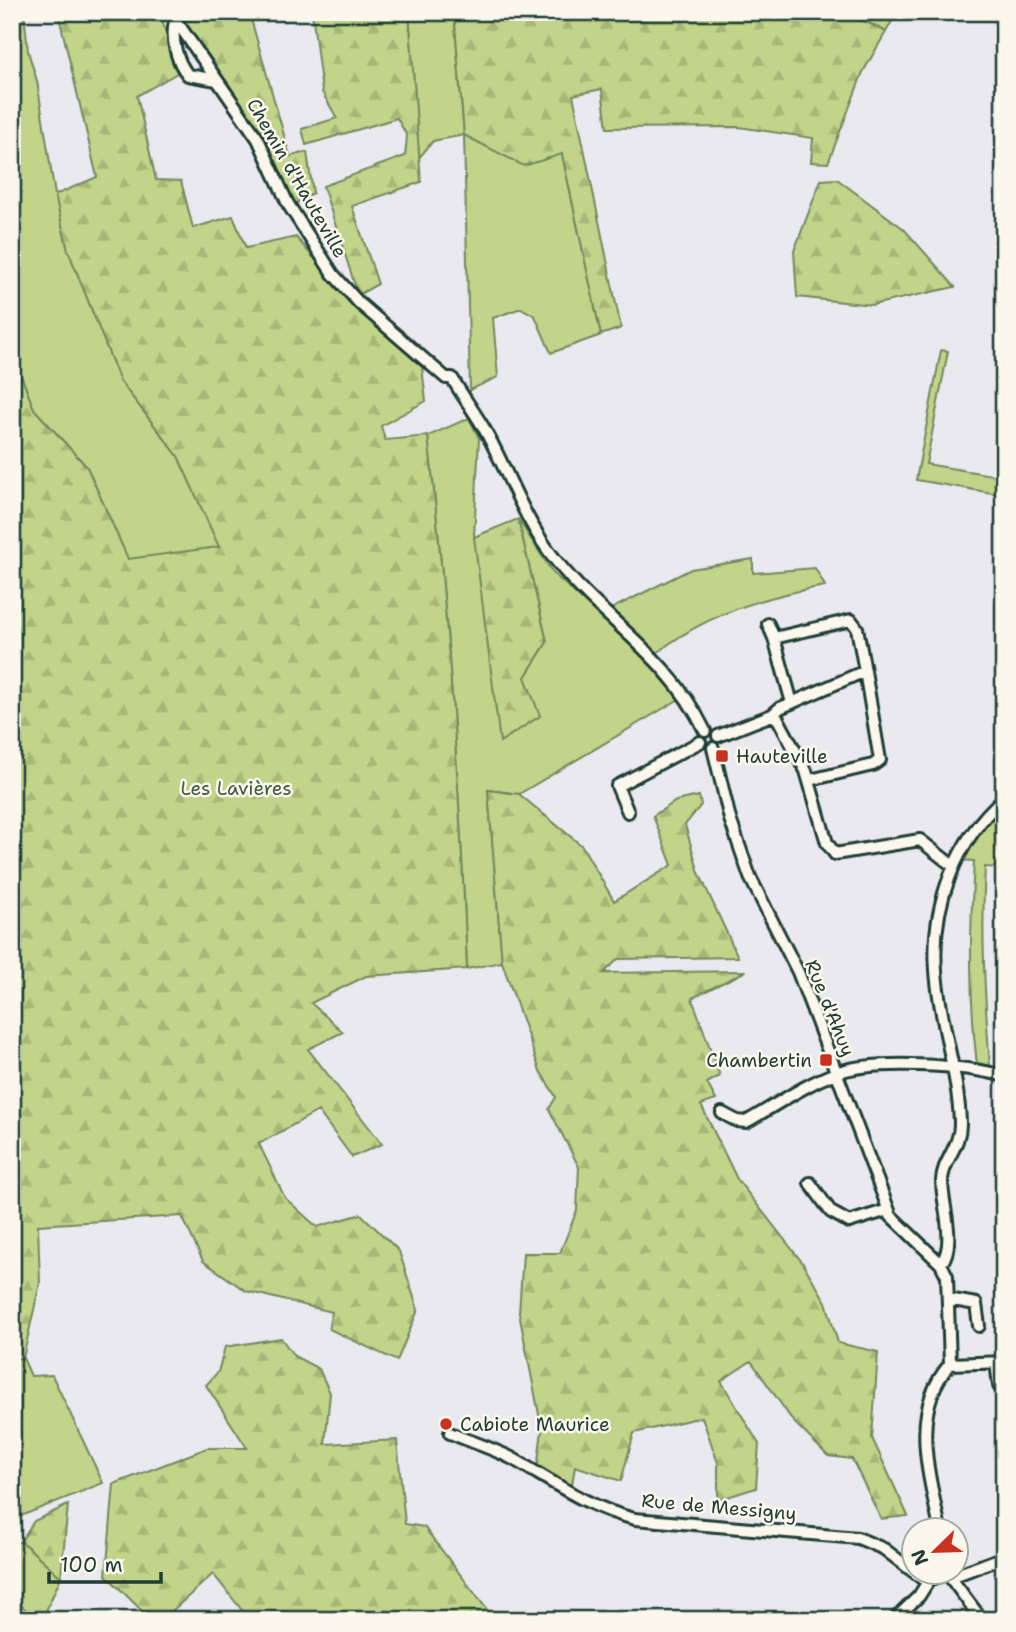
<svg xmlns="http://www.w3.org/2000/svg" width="1016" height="1632" viewBox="0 0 1016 1632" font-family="'Shantell Sans',sans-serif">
  <defs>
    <pattern id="forest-firs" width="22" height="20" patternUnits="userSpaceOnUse" patternTransform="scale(1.75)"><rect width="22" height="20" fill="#c2d489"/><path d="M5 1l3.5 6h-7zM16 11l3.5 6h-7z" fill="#a6b777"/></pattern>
  </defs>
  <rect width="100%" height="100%" fill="#ebe9f0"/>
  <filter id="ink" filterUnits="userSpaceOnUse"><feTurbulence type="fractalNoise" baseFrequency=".0143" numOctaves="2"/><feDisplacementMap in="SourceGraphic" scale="14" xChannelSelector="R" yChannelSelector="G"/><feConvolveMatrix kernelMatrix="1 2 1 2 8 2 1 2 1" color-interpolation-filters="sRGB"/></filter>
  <g filter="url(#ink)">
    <path fill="#c2d489" stroke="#70885e" stroke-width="2" d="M12,12H24L28,51L37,81L55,195L68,250L120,381L178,456L220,547L128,560L87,467L34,409L12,353Z
      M409,12H454L464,135L562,154L601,335L551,353L535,316L521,308L493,318L498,377L470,390L464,135L433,141L419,158Z
      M848,12H897L886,32Z
      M941,350L948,351L926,464L1004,477V495L916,480Z
      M469,418L479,438L474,537L525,677L547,642L518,519L553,573L634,648L650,658L681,698L519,794L488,790L502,962L467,969C460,790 448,613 428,436Z
      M753,559V573L815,568L825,586C765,596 704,615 657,653L611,609L691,569Z
      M1004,802L1002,868L985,867C981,935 985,1000 990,1067L977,1066C969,996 970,931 974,861L960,860L986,821Z
      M23,1358L31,1376L52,1375L103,1483L21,1516L12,1484V1359Z
      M21,1541L61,1577L42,1620H37L12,1597V1545Z"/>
    <path fill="url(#forest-firs)" stroke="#70885e" stroke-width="2" d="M58,12H160L177,73L137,96L156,180L181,181L193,228L233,216L246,248L296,237L362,314L422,367L426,401L381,426L385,440L428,436C448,613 460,790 467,969L366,976L311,1003L343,1032L308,1049L382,1144L352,1157L318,1111L259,1144L285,1198L317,1227L361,1214L399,1251L418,1310L397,1361L329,1329L332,1312L246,1291L203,1261L182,1216L38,1225L40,1283L23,1358L12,1359V353L34,409L87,467L128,559L219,547L178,456L120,381L68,250L55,195L97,177Z
      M176,12H249L290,156L307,152L313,193L295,204L262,139Z
      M312,12H409L421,182L352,206L378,284L358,295L323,186L405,156L407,136L397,118L306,145L302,129L337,118L322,92Z
      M454,12H806V16C838,7 858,17 886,32L863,72L828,163L811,162L813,138L739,127L607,128L602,89L573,95L621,328L601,335L562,154L524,166L464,135Z
      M837,179L904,229L955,287L872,305L797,297L794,251L821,180Z
      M518,519L547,642L525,677L540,716L500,742L474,537Z
      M488,790L519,794L582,846L614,901L672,865L653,816L676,801L699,796L701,805L685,825L699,873L738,957L618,959L604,973L746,971L692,998L720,1076L707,1083L716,1100L701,1105L737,1179L802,1262L826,1302L838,1343L878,1352L872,1438L908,1516L881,1519L852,1459L828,1456L793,1421L751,1361L721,1381L759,1444L756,1488L718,1500V1463L702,1417L634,1433L621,1481L575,1466L571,1491L537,1470L542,1430L519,1313L523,1253H560L577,1210L579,1167L549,1109L556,1097L540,1071L502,962Z
      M281,1338L294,1356L319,1369L330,1393L325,1444L397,1440L405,1524L424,1527L495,1620H245V1614L213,1574L162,1620H151L106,1575L114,1484L207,1448H247L206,1385L218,1372L225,1347Z
      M68,1505L61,1577L21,1541L34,1521Z"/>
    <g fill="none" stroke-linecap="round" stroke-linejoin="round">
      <defs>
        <path id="minor" d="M170,12L258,139L288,204L333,274L359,303L446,378H452C463,397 476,414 486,432C508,472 522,514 548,550C598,619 665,649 705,731
          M175,21C171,38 176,61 188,75L217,80
          M768,624L774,638
          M792,703L774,638L851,620L857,628L865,671
          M772,715L780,708L865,671L880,760L873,765L810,780
          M718,736L772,715L778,719L806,771L827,843L835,854L920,840L953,866
          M713,748L730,819L750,877L798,972L891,1216L941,1264
          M628,812L617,786L700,742
          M722,1113L737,1121L746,1122C773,1107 807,1083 836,1073C875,1059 965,1065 1004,1076
          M810,1183L831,1212L849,1222L888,1210
          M948,1299L976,1304L979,1326
          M996,1362L999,1386
          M950,1364L947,1276L941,1264C957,1243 942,1206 942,1181C942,1161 961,1147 960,1122C958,1070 939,1021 936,970C931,906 956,839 1004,798
          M950,1364L1004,1362
          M450,1433C471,1442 495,1449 515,1460C555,1483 589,1508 635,1519L858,1538L884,1549L923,1579L929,1580L947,1573L959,1574L1004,1557
          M940,1530C930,1475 908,1412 950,1364
          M947,1573L982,1620
          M894,1620L919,1596L929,1580"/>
      </defs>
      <use href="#minor" stroke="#1f3d34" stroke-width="16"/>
      <use href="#minor" stroke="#fbf7ec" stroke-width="10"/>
    </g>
  </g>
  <g fill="#c8321e" stroke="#fbf7ec" stroke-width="2.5">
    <rect x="715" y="749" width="14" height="14" rx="3.5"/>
    <rect x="819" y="1053" width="14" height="14" rx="3.5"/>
    <circle cx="446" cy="1424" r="7"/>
  </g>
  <g text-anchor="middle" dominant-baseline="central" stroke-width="5" stroke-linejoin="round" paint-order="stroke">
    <g font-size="19" fill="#1f3d34" stroke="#fbf7ec">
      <text transform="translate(297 178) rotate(60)">Chemin d'Hauteville</text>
      <text transform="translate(830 1008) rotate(68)">Rue d'Ahuy</text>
      <text transform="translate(719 1507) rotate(5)">Rue de Messigny</text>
    </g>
    <g font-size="19" fill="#1f3d34" stroke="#fbf7ec" text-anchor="start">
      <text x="736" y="756">Hauteville</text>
      <text x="812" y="1060" text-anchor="end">Chambertin</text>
      <text x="460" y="1424">Cabiote Maurice</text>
    </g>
    <g font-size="19" fill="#405b45" stroke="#fbf7ec">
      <text x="236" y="788">Les Lavières</text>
    </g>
  </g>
  <rect width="1016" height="1632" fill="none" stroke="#fbf7ec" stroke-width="42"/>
  <rect x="21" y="21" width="974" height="1590" fill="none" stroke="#1f3d34" stroke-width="2.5" filter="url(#ink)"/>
  <g transform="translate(935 1551) rotate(247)"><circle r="33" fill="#fbf7ec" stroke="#a3ada2" stroke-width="2"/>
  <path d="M0-5L12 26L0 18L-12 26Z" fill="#c8321e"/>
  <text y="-10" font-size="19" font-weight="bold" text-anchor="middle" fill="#1f3d34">N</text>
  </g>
  <path d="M49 1572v10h112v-10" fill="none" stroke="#1f3d34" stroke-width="3.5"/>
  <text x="60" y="1572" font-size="21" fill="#1f3d34" stroke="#fbf7ec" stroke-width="5" paint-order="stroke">100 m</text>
</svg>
